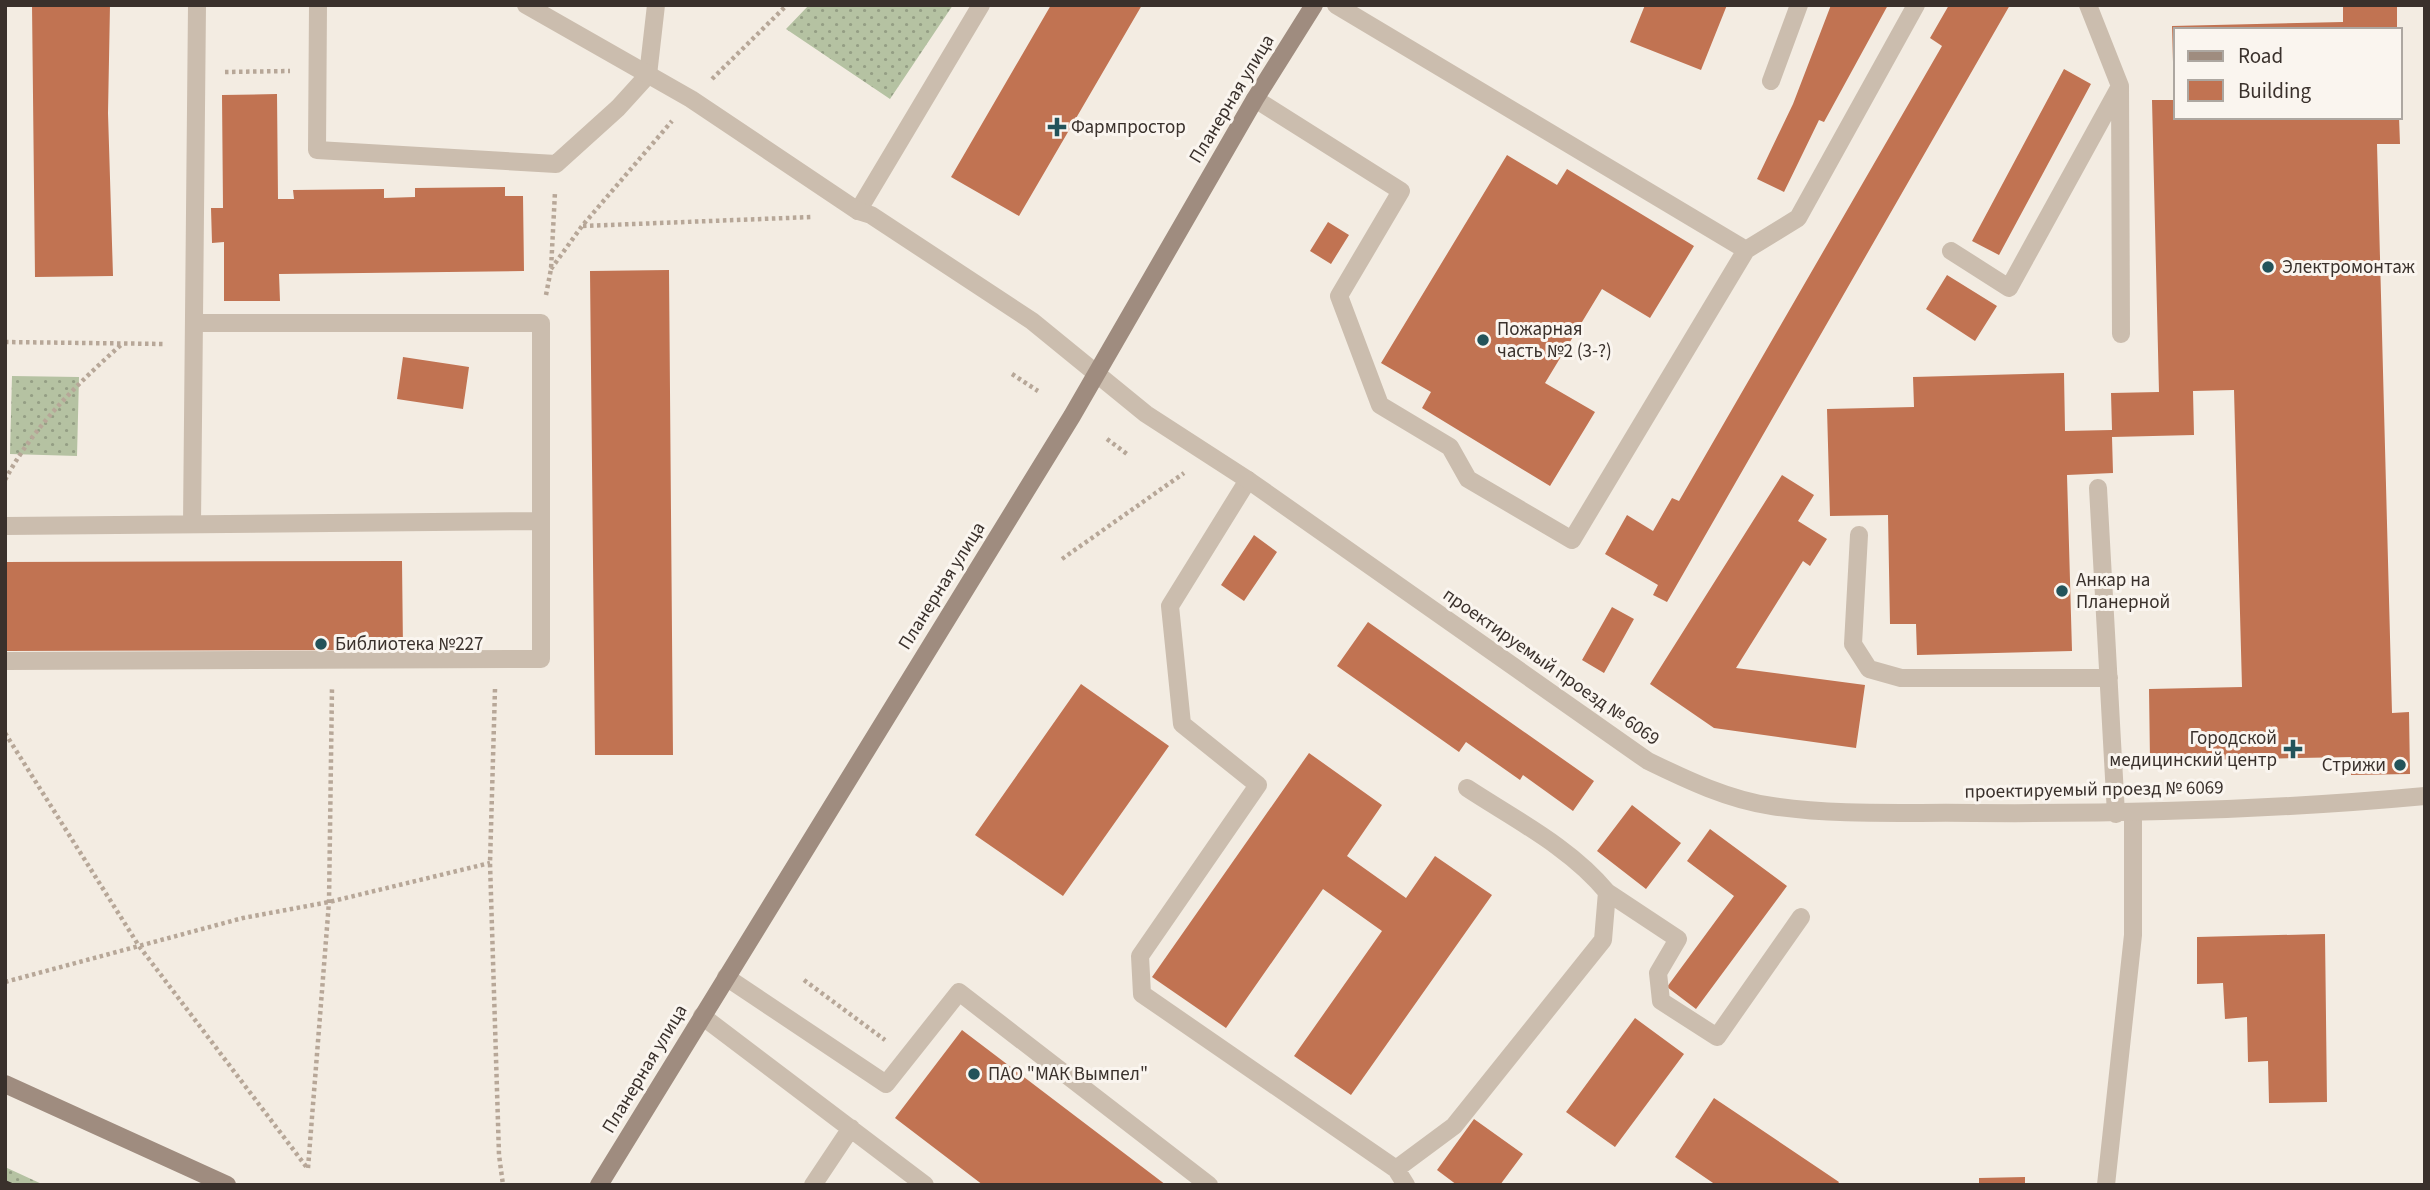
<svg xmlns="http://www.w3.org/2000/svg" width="2430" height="1190" viewBox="0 0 2430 1190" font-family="'Source Sans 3',sans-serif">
  <defs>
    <pattern id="grass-dots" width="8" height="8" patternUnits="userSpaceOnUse" patternTransform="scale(1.75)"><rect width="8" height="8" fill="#b5c2a2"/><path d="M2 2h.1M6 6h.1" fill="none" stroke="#949e84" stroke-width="1.8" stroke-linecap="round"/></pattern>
  </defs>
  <rect width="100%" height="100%" fill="#f3ece2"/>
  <path fill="url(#grass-dots)" d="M809,5H953L890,99L786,29Z
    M12,376L79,377L77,456L10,454Z
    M5,1167L44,1185H5Z"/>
  <path fill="#c17352" d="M32,5H110L108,113L113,276L35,277Z
    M1051,5H1142L1019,216L951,177Z
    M1645,5H1727L1701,70L1630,42Z
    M1831,5H1888L1824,122L1819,120L1784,192L1757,179L1793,104Z
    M1949,5H2010L1667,602L1653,595L1658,585L1605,554L1627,515L1653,531L1672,498L1679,501L1942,46L1930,38Z
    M2343,5H2397V30H2176V98H2174L2172,26L2343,22Z
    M2064,69L2091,84L1999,255L1972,241Z
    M277,94L278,199H294L293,190L384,189V198L415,197V188L505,187V196H523L524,271L279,274L280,301H224V242L212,243L211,208H223L222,95Z
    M2152,100H2176V117H2399L2400,144H2377L2392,713L2409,712L2410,774L2351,775V757L2150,761L2149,689L2242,687L2234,390L2193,391L2194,435L2112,437L2113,473L2067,475L2072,651L1917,655L1916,624H1890L1888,515L1830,516L1827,409L1914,407L1913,377L2064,373L2065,431L2112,430L2111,393L2159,392Z
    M1507,155L1557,185L1567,169L1694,246L1650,318L1602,289L1545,383L1595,412L1550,486L1422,408L1431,392L1381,363Z
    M1328,222L1349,235L1331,264L1310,251Z
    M669,270L673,755H595L590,271Z
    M1947,275L1997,306L1975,341L1926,309Z
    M403,357L469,367L463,409L397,399Z
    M1782,475L1814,495L1798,521L1827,539L1810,566L1803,561L1736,668L1865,685L1856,748L1714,728L1650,684Z
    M1254,535L1277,552L1244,601L1221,585Z
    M402,561L403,650L5,651V562Z
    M1612,607L1634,619L1604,673L1582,660Z
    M1368,622L1594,781L1573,811L1523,775L1520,780L1466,742L1459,752L1337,666Z
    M1081,684L1169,746L1063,896L975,835Z
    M1309,753L1382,805L1347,856L1406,898L1435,856L1492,895L1351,1095L1294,1056L1382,931L1323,889L1226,1028L1152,977Z
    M1632,805L1681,843L1646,889L1597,851Z
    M1710,829L1787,886L1696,1009L1667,987L1734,896L1687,861Z
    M2325,934L2327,1102L2269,1103L2268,1061L2248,1062L2247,1017L2225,1019L2223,983L2197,984V937Z
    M1635,1018L1684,1054L1615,1147L1566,1112Z
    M962,1030L1166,1185H983L895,1118Z
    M1714,1098L1839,1182L1837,1185H1716L1675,1157Z
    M1474,1119L1523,1154L1500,1185H1457L1437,1170Z
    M2025,1177V1185H1979V1178Z"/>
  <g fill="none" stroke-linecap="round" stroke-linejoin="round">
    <path stroke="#b7a798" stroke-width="4.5" stroke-dasharray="3.5 3.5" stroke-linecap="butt" d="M225,72L290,71
      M712,79L787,5
      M583,226L812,217
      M551,269L582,226L672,121
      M546,295L551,269L555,192
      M5,342L165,344
      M1012,374L1038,391
      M1107,439L1127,454
      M5,480C33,427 77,384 122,344
      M1062,559L1184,473
      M495,689L490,863L499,1155L503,1185
      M5,733L139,946L308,1169
      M804,980L885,1040
      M5,982L243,918L329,902L490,863
      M308,1168L329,902L332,687"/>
    <path stroke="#cbbdae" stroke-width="18" d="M318,5L317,150L556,164L618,108L648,75L656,5
      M2088,5L2120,86L2121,334
      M1771,81L1799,5
      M1255,99L1401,191L1339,296L1380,405L1450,447L1468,479L1572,540L1746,250L1336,5
      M858,211L981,5
      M1746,250L1798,218L1916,5
      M1951,251L2009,288L2119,88
      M1248,480L1170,606L1182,724L1258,785L1140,956L1142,994L1396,1169L1454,1126L1603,940L1607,892C1570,847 1514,819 1467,788
      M2098,488L2116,814
      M192,524L197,5
      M5,526L540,521
      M1859,535L1853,644L1869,669L1901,678H2109
      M5,661L541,659V323H194
      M1607,892L1678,939L1658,973L1661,1001L1717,1037L1801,917
      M726,977L886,1084L959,992L1209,1185
      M702,1016L925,1185
      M1396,1169L1406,1185
      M813,1185L851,1128
      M2106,1185L2133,935V813"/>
    <path stroke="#cbbdae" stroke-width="18" d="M526,5L691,99L858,211L871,215L1032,321L1146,414L1248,480L1648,761C1687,780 1729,800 1772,806C1839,816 1907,812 1974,813C2125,814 2275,810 2425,796"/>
    <path stroke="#9f8c7f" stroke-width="18" d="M5,1084L227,1185
      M599,1185L1072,416L1255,99L1314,5"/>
    <path stroke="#3a312c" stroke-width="2" d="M5,1181L14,1185"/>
  </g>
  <g fill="#23535a" stroke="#faf5ef" stroke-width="2.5">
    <path d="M1053.5 116.5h7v7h7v7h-7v7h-7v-7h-7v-7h7z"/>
    <circle cx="2268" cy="267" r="7"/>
    <circle cx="1483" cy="340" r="7"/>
    <circle cx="2062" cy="591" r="7"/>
    <circle cx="321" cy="644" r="7"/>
    <path d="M2289.5 738.5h7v7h7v7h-7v7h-7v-7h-7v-7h7z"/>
    <circle cx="2400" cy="765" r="7"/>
    <circle cx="974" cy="1074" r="7"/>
  </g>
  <g text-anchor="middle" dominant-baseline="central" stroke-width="6" stroke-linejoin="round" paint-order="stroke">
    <g font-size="19" fill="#3a312c" stroke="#faf5ef">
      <text transform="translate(1232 99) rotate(-59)">Планерная улица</text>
      <text transform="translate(942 586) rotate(-58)">Планерная улица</text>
      <text transform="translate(1551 667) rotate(35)">проектируемый проезд № 6069</text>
      <text transform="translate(2094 790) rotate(-1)">проектируемый проезд № 6069</text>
      <text transform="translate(645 1069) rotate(-59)">Планерная улица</text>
    </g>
    <g font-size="19" fill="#3a312c" stroke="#faf5ef" text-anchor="start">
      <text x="1071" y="127">Фармпростор</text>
      <text x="2282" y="267">Электромонтаж</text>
      <text x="1497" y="329">Пожарная<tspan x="1497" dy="22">часть №2 (3-?)</tspan></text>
      <text x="2076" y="580">Анкар на<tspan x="2076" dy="22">Планерной</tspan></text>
      <text x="335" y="644">Библиотека №227</text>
      <text x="2277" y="738" text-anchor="end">Городской<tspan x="2277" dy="22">медицинский центр</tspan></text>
      <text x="2386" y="765" text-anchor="end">Стрижи</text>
      <text x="988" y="1074">ПАО "МАК Вымпел"</text>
    </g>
  </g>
  <rect width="2430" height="1190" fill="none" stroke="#3a312c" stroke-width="14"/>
  <rect x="2174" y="28" width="228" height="91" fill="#faf5ef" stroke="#ada7a1" stroke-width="2"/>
  <rect x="2188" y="51" width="35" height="10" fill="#9f8c7f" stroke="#ada7a1" stroke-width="2"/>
  <text x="2238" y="63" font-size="21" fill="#3a312c">Road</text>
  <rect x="2188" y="80" width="35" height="21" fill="#c17352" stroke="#ada7a1" stroke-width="2"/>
  <text x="2238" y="98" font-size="21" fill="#3a312c">Building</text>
</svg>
